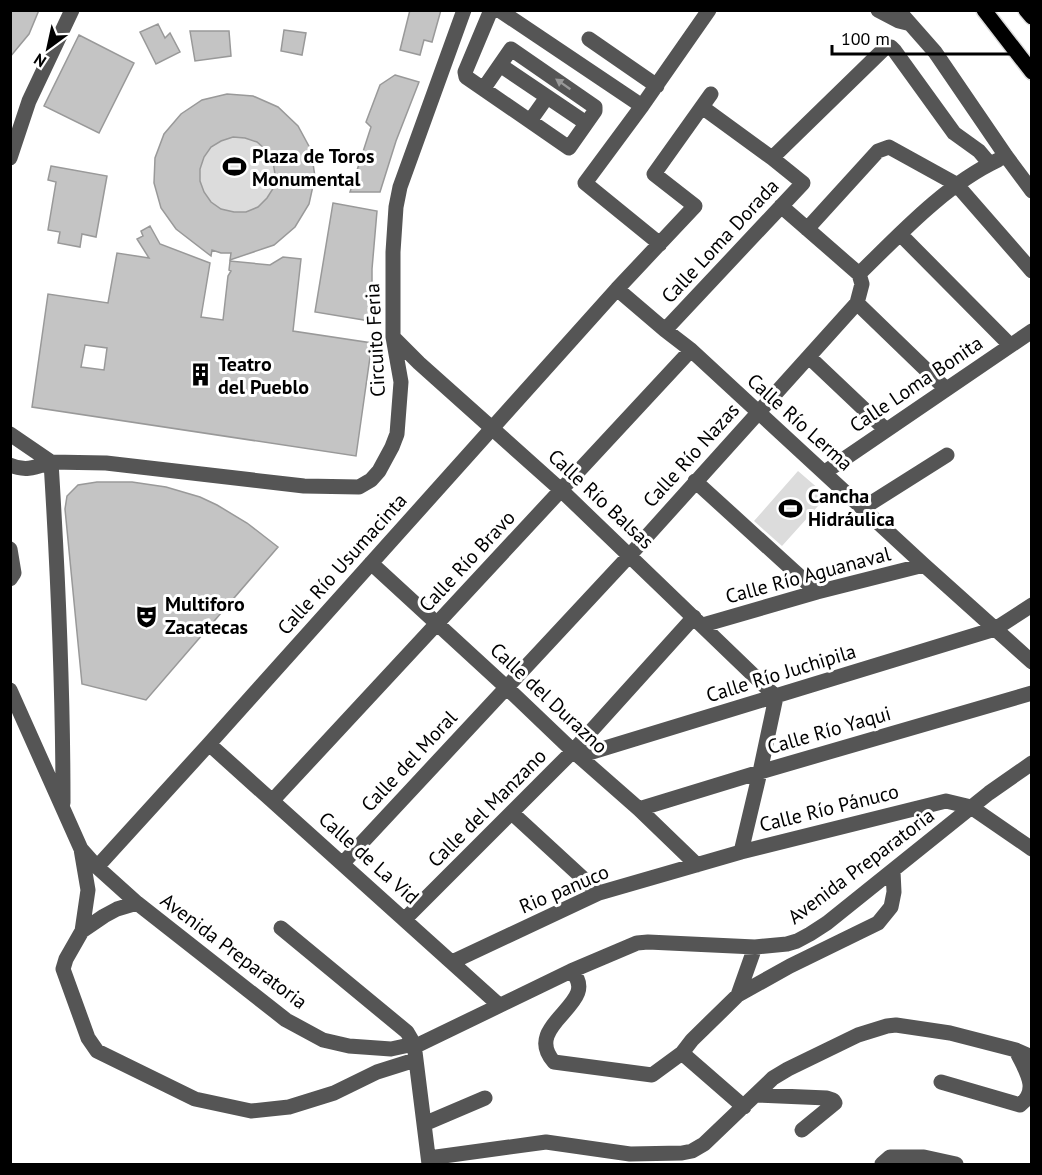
<svg xmlns="http://www.w3.org/2000/svg" width="1042" height="1175" viewBox="0 0 1042 1175" font-family="'PT Sans',sans-serif">
  <rect width="100%" height="100%" fill="#fff"/>
  <path fill="#dcdcdc" d="M202,100L278,107L298,126L311,150L315,177L309,204L295,227L274,245L248,254L221,253L196,245L176,229L161,208L164,134L181,114Z
    M798,471L827,496L782,546L754,521Z"/>
  <path fill="#c4c4c4" stroke="#999" stroke-width="1.5" fill-rule="evenodd" d="M10,10H39L29,34L10,57Z
    M410,10H441L432,42L424,40L420,55L400,50Z
    M158,24L165,38L170,33L180,52L156,64L140,32Z
    M284,30L306,33L302,55L281,51Z
    M190,31H229L231,56L195,61Z
    M79,35L134,63L99,133L44,106Z
    M395,75L419,82L396,141L380,192H350L371,127L366,122L380,85Z
    M227,94L253,96L278,107L298,126L311,150L315,177L309,204L295,227L274,245L230,260L231,253H221L212,250L211,256L176,229L161,208L154,183L155,158L164,134L181,114L202,100ZM233,137L245,138L257,142L267,151L273,162L275,174L274,187L267,198L258,207L246,212H234L221,209L211,202L204,192L200,181V169L204,157L211,147L221,141Z
    M51,166L107,176L96,237L82,234L80,247L58,243L60,232L48,230L56,182L48,180Z
    M333,203L377,211L372,269V297L376,322L315,312Z
    M150,226L160,244L210,263L201,317L223,320L228,276L231,271L229,270L230,261L270,265L283,257L301,259L293,331L372,343L356,456L32,407L48,294L108,303L117,253L149,258L137,239L143,236L141,231ZM85,345L107,348L104,370L81,367Z
    M97,482H132L166,487L200,497L217,505L247,523L278,547L146,700L82,684L65,509L67,496L78,485Z"/>
  <g fill="none" stroke-linecap="round" stroke-linejoin="round">
    <defs>
      <path id="major" d="M984,10L1032,72
        M1026,10L1032,17"/>
    </defs>
    <use href="#major" stroke="#dbdbdb" stroke-width="18"/>
    <path stroke="#555" stroke-width="15" d="M499,10L642,106L585,183L660,244
      M878,10L899,21L907,23
      M898,10L935,52L1006,156L1032,191
      M589,39L657,86
      M500,65L586,123
      M484,88L511,49L595,107V111L569,148L466,77L465,72L491,10
      M642,106L709,10
      M530,121L547,97
      M10,158L29,101L72,10
      M772,158L885,48L891,47L894,50L954,133L979,151L990,164
      M807,229L878,151L889,147L956,184L1032,271
      M900,234L1010,345
      M859,274C900,234 945,185 998,160
      M617,289L665,330L691,350L924,565L1032,662
      M857,303L946,389
      M665,330L803,183L772,158L702,107
      M393,337L419,363L561,490L776,697L760,772L741,852
      M809,357L886,430
      M10,434L51,462L106,463L304,486L359,487L371,480L379,471L392,447L397,434L401,382L393,337V252L396,207L400,187L464,10
      M10,465C26,472 36,467 51,462C58,575 63,689 63,803
      M825,472L1032,331
      M695,481L817,592
      M863,508L947,455
      M10,549L14,573L10,579
      M371,563L506,687L573,751L639,809L697,865
      M703,625L817,592L924,565
      M10,690L81,849L88,890L82,931L66,959L63,969L88,1038L97,1051L195,1099L251,1111L289,1107L334,1093L377,1072L415,1060
      M209,744L499,1005
      M579,756L995,629L1032,605
      M273,800L691,350
      M639,809L760,772L1032,693
      M512,813L599,893
      M81,849L97,867L137,903L286,1020L323,1040L349,1046L391,1049L414,1044H420L571,971L637,943L648,942L755,947L787,944L797,941L810,934L827,923L989,793L1032,763
      M343,863L630,555L857,303L862,284L859,274L781,206
      M97,867L209,744L617,289L695,206L654,174L711,94
      M405,919L573,751L694,617
      M281,928L407,1032L414,1044L429,1164
      M82,931L104,916L117,909L137,903
      M452,962L599,893L741,852L946,801L971,807L1032,849
      M571,971C604,1003 520,1024 554,1062L652,1075L682,1053L692,1040L738,995L790,966L878,923L891,907L894,892L893,871
      M738,995L755,947
      M682,1053L744,1107
      M941,1082L1020,1105C1041,1089 1024,1069 1016,1050
      M757,1095L827,1098L833,1100L835,1103L802,1130
      M424,1124L485,1098
      M429,1158L546,1142L630,1154L682,1153L692,1151L704,1144L773,1078L788,1069L858,1035L887,1026L896,1025L950,1033L1016,1050L1032,1057
      M882,1164L890,1157H924L956,1164"/>
    <use href="#major" stroke="#000" stroke-width="15"/>
  </g>
  <defs><path id="oneway-solid" d="M-6-.8H1V-3.2L6.5 0L1 3.2V.8H-6Z" transform="scale(1.5)"/></defs>
  <use fill="#999" href="#oneway-solid" transform="translate(563 84) rotate(-145)"/>
  <defs>
    <symbol id="stadium-bare" viewBox="-9 -9 18 18"><path d="M0-5a6.5 5 0 1 0 0 10a6.5 5 0 1 0 0-10ZM-3.5-1.8h7v3.6h-7Z" fill="#000" stroke="#fff" stroke-width="2.5" paint-order="stroke"/></symbol>
    <symbol id="building-bare" viewBox="-9 -9 18 18"><path d="M-4-6H4V6H1V3H-1V6H-4ZM-2.5-4.3h1.7v1.8h-1.7ZM.8-4.3h1.7v1.8H.8ZM-2.5-1h1.7V.8h-1.7ZM.8-1h1.7V.8H.8Z" fill="#000" stroke="#fff" stroke-width="2.5" paint-order="stroke"/></symbol>
    <symbol id="theatre-bare" viewBox="-9 -9 18 18"><path d="M-5-5.5Q0-4 5-5.5V0Q5 5 0 6Q-5 5-5 0ZM-3.3-2.5H-1v1.5H-3.3ZM1-2.5H3.3v1.5H1ZM-2.8 1Q0 5.5 2.8 1Z" fill="#000" stroke="#fff" stroke-width="2.5" paint-order="stroke"/></symbol>
  </defs>
  <g fill-rule="evenodd">
    <use href="#stadium-bare" x="218" y="150" width="33" height="33"/>
    <use href="#building-bare" x="184" y="358" width="33" height="33"/>
    <use href="#stadium-bare" x="774" y="492" width="33" height="33"/>
    <use href="#theatre-bare" x="130" y="600" width="33" height="33"/>
  </g>
  <g text-anchor="middle" dominant-baseline="central" stroke-width="6" stroke-linejoin="round" paint-order="stroke">
    <g font-size="20" font-weight="bold" fill="#000" stroke="#fff" text-anchor="start">
      <text x="252" y="156">Plaza de Toros<tspan x="252" dy="23">Monumental</tspan></text>
      <text x="218" y="364">Teatro<tspan x="218" dy="23">del Pueblo</tspan></text>
      <text x="808" y="496">Cancha<tspan x="808" dy="23">Hidráulica</tspan></text>
      <text x="165" y="604">Multiforo<tspan x="165" dy="23">Zacatecas</tspan></text>
    </g>
    <g font-size="20" fill="#000" stroke="#fff">
      <text transform="translate(720 241) rotate(-47)">Calle Loma Dorada</text>
      <text transform="translate(375 340) rotate(-93)">Circuito Feria</text>
      <text transform="translate(916 384) rotate(-34)">Calle Loma Bonita</text>
      <text transform="translate(800 422) rotate(42)">Calle Río Lerma</text>
      <text transform="translate(691 455) rotate(-48)">Calle Río Nazas</text>
      <text transform="translate(601 499) rotate(43)">Calle Río Balsas</text>
      <text transform="translate(467 561) rotate(-47)">Calle Río Bravo</text>
      <text transform="translate(342 564) rotate(-48)">Calle Río Usumacinta</text>
      <text transform="translate(808 575) rotate(-15)">Calle Río Aguanaval</text>
      <text transform="translate(781 673) rotate(-17)">Calle Río Juchipila</text>
      <text transform="translate(549 698) rotate(43)">Calle del Durazno</text>
      <text transform="translate(829 730) rotate(-16)">Calle Río Yaqui</text>
      <text transform="translate(409 761) rotate(-47)">Calle del Moral</text>
      <text transform="translate(487 808) rotate(-45)">Calle del Manzano</text>
      <text transform="translate(829 808) rotate(-14)">Calle Río Pánuco</text>
      <text transform="translate(369 858) rotate(42)">Calle de La Vid</text>
      <text transform="translate(861 866) rotate(-37)">Avenida Preparatoria</text>
      <text transform="translate(564 889) rotate(-23)">Rio panuco</text>
      <text transform="translate(234 951) rotate(37)">Avenida Preparatoria</text>
    </g>
  </g>
  <rect width="1042" height="1175" fill="none" stroke="#000000" stroke-width="24"/>
  <g transform="translate(48 48) rotate(213)" stroke="#ffffff" stroke-width="4.5" paint-order="stroke">
  <path d="M0-4.5L10 22L0 15L-10 22Z" fill="#000000"/>
  <text y="-9" font-size="16" font-weight="bold" text-anchor="middle" fill="#000000">N</text>
  </g>
  <path d="M832 45v9h178v-9" fill="none" stroke="#000000" stroke-width="3"/>
  <text x="841" y="45" font-size="18" fill="#000000" stroke="#ffffff" stroke-width="4.5" paint-order="stroke">100 m</text>
</svg>
